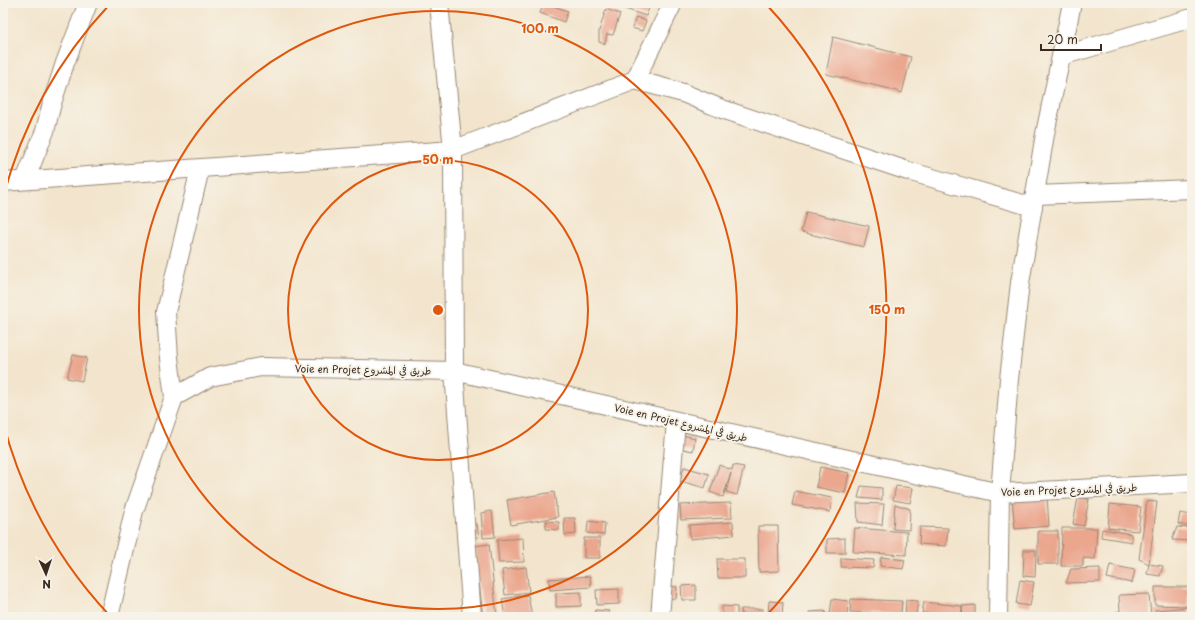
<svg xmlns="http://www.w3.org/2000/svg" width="1195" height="620" viewBox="0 0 1195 620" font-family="'Playpen Sans','Playpen Sans Arabic',sans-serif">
  <rect width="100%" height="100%" fill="#f7f3e8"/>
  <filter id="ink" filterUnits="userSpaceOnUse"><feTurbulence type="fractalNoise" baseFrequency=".025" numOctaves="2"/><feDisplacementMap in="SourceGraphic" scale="8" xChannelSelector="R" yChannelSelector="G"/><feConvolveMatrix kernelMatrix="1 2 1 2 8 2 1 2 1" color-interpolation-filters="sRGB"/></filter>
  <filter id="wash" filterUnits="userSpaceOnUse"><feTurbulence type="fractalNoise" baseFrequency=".012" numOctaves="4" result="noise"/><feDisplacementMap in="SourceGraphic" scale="16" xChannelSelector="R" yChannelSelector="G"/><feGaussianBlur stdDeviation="0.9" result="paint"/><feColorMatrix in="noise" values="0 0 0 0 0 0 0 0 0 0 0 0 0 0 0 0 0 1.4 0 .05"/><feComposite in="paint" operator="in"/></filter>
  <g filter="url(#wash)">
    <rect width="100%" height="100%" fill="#f3e5cd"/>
    <g id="blocks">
      <path fill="#eba68e" d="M544,3L568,11L564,22L540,13Z
        M617,3H651L646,16L616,6Z
        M606,9L620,14L613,35L607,34L605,44L599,42V31Z
        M636,17L646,21L642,31L632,28Z
        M833,37L911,57L902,93L890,89L826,74Z
        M806,212L869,226L864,247L801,232Z
        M73,355L87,358L82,381L67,378Z
        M682,435L695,438L693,451L678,448Z
        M719,465L732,470L733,465L744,467L737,495L726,492L731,473L723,497L710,492Z
        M684,467L709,474L705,488L680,481Z
        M820,467L849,473L845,493L816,487Z
        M861,486L882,488V500L858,498Z
        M896,486L913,488L910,503L893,500Z
        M795,491L832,498L830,512L792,505Z
        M554,492L558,517L511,525L507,500Z
        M1047,496L1049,526L1015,529L1012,499Z
        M1078,498L1089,499L1084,526L1073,524Z
        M1147,501L1157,502L1149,564L1139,559Z
        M731,503L732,518L681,520L680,505Z
        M857,503L884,504L882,525L858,522Z
        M895,504L910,509L909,530L893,529Z
        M1110,504L1141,507L1138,531L1108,528Z
        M492,511L495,537L483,538L481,513Z
        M1180,513L1192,515V527L1178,524Z
        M564,518H575L576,534L565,535Z
        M546,521L559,522V530L546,529Z
        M588,521L605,523L604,535L587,533Z
        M733,522L734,535L690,539L689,525Z
        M470,524H477L479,537L471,538Z
        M758,526H778L779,571L759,572Z
        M920,527L948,528L946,546L919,544Z
        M1177,527L1192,528V541L1172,540Z
        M855,528L907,532L906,555L853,552Z
        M1062,528H1097L1095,559L1083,558V566H1061Z
        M1102,529L1131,534L1132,542L1101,537Z
        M1038,531H1058V564H1038Z
        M523,538L524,562L499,563L497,540Z
        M584,538H600V558H584Z
        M845,538V553H827V539Z
        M489,544L497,617H483L475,546Z
        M1024,550H1036L1035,577L1023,576Z
        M881,557L905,560L903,569L880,566Z
        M841,558L874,560L873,568L841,567Z
        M717,559H745V578H718Z
        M1149,564L1163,566L1160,576L1147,574Z
        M1110,565L1135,570L1132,583L1107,578Z
        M526,567L529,592L505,595L502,570Z
        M1100,568V582L1066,583L1071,569Z
        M590,576L591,587L550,590L549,579Z
        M1020,580L1034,582L1030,606L1016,604Z
        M696,585V600H682L681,586Z
        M668,586L677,587L676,599L667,598Z
        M1155,587H1188V606L1155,605Z
        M619,589V604L597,605L596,590Z
        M581,592V606L556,607V593Z
        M1149,594L1151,617H1115V612L1120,611L1119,595Z
        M528,595L532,617H505L502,599Z
        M832,599L848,601L847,616L830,614Z
        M851,599L902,601L901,614L850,612Z
        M906,600L918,601L916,615H905Z
        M769,601L783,602L782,617H768Z
        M924,602L962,606L961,617L922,613Z
        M975,605V617H963L962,606Z
        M722,606L737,607V617H722Z
        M1189,607L1190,617H1156L1155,610Z
        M741,609H763V617H742Z
        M595,610L609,611L608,617H594Z
        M825,611L826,617H809V612Z
        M1060,614V617H1035V615Z"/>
    </g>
  </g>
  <g filter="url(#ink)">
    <use href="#blocks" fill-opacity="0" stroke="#978876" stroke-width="1"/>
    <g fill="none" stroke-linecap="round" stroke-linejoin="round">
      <defs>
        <path id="minor" d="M439,3L453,150L454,371L472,617
          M1061,56L1192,18
          M635,80L673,3
          M25,180L45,131L52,103L65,63L88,3
          M3,182L453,150L635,80L683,93L722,109L908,171L1033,207
          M1035,195L1192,189
          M174,397L210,377L261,367L454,371L1000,493L1192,483
          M109,617L134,511L174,397L169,358L166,312L200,169
          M660,617L676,421
          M998,617L1000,493L1009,379L1020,283L1045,134L1072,3"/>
      </defs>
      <use href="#minor" stroke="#978876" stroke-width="20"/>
      <use href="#minor" stroke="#fff" stroke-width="18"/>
    </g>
  </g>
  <g fill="none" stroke="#df570d" stroke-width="2">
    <circle cx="438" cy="310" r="150"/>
    <circle cx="438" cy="310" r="299"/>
    <path d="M110 616A449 449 0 0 1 3 422M3 198A449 449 0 0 1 110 4M766 4A449 449 0 0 1 766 616"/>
  </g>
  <g text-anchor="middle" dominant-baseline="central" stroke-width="4" stroke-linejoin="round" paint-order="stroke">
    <g font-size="10" fill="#3b2a1e" stroke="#f7f3e8">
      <text transform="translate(363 369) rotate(1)">Voie en Projet طريق في المشروع</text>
      <text transform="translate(681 422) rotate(13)">Voie en Projet طريق في المشروع</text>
      <text transform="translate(1069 489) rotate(-2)">Voie en Projet طريق في المشروع</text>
    </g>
  </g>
  <circle cx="438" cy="310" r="6" fill="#df570d" stroke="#f7f3e8" stroke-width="2"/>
  <g font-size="12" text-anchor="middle" font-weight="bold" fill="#df570d" stroke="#f7f3e8" stroke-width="4" stroke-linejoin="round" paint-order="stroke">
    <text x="540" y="33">100 m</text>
    <text x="438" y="164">50 m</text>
    <text x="887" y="314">150 m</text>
  </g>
  <rect width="1195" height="620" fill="none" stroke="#f7f3e8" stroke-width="16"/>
  <g transform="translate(46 574) rotate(177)" stroke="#f7f3e8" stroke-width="3" paint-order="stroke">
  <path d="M0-3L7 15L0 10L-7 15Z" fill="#3b2a1e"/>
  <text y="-6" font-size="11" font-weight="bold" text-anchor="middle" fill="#3b2a1e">N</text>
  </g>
  <path d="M1041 44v6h60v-6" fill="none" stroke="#3b2a1e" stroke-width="2"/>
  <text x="1047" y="44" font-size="12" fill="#3b2a1e" stroke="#f7f3e8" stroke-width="3" paint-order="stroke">20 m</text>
</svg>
